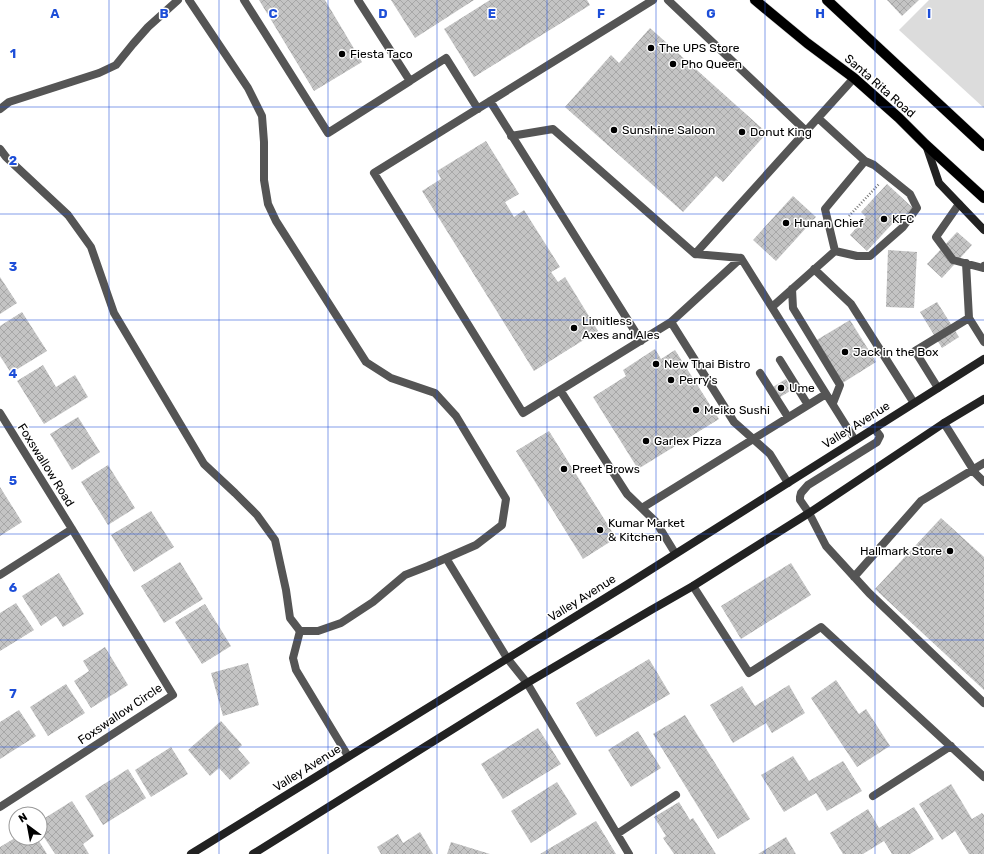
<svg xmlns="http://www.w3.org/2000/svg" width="984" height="854" viewBox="0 0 984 854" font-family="Rubik,sans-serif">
  <defs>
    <pattern id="building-cross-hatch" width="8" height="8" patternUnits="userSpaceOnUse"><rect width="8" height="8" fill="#c4c4c4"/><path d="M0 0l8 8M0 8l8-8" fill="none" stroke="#a7a7a7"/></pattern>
  </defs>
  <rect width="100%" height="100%" fill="#fff"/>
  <path fill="#dcdcdc" d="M929,0H984V108L899,30Z"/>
  <path fill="url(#building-cross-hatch)" d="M259,0H325L362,62L314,91Z
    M391,0H474L415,38Z
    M490,0H587L590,5L474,77L444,29Z
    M887,0H919L902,16Z
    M650,28L767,133L723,182L716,176L683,212L565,107L611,55L619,63Z
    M486,141L519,194L505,202L514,217L524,210L560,267L551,272L558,282L565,277L598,331L534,371L422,191L441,179L437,171Z
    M887,184L914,209L898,225L894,222L867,251L850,235L866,217L861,212Z
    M793,196L816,217L776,261L753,240Z
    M957,232L972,245L942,278L927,264Z
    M888,250L917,252L914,308L886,307Z
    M0,277L17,303L0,314Z
    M937,302L959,337L942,348L920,312Z
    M22,312L47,351L11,373L0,356V326Z
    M850,320L876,362L841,384L815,341Z
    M655,349L661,359L675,350L719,419L638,469L593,397L626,376L623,370Z
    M43,365L56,387L75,375L88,397L44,424L17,381Z
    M786,379L792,390L780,397L773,387Z
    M78,417L100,452L72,470L50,434Z
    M549,431L616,538L583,559L516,451Z
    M108,465L135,508L108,525L81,482Z
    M0,487L22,522L0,536Z
    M151,511L174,547L134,572L111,535Z
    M941,518L984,557V690L875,589Z
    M180,562L203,599L164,623L141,586Z
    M791,563L811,595L741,639L721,606Z
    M59,573L84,614L63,627L56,616L41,626L22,596Z
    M16,603L34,630L0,651V613Z
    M205,604L231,646L202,664L175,622Z
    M105,647L128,685L91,708L74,681L89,671L83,661Z
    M649,659L670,694L596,737L576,703Z
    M248,663L259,705L223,716L211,673Z
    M836,680L859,714L866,709L890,746L857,767L811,698Z
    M66,684L85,713L48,736L30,707Z
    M789,685L805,713L772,733L766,723L733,743L710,705L742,686L755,706Z
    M19,710L36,736L0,759V722Z
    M685,715L750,819L718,839L653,734Z
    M221,721L242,745L238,749L250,763L230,780L219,768L210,776L188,750Z
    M538,728L561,764L503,799L481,764Z
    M638,731L661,768L631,787L608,750Z
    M171,747L188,774L151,797L135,770Z
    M793,756L809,781L843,761L862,791L827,811L816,793L784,812L761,775Z
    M128,769L146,798L103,825L85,796Z
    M557,782L577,814L531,843L511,811Z
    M951,784L972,819L982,813L984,815V854H969L955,831L942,840L919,804Z
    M72,801L94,836L83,844L89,854H55L40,831V821Z
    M679,802L690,820L693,818L716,854H674L663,838L666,836L654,817Z
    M914,807L934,839L910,854H892L884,841L863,854H843L830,833L868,809L879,828Z
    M596,821L616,854H540Z
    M420,832L433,854H381L377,847L398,834L403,843Z
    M786,837L796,854H758Z
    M15,838H37L47,854H0V847Z
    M451,842L490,854H447Z"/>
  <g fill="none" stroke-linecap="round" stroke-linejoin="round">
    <defs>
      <path id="primary" d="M755,0L807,43L854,78L899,118L925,144L984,198
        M827,0L984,146"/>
    </defs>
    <use href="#primary" stroke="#dbdbdb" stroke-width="11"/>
    <path stroke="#777" stroke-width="2.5" stroke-dasharray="1 2" stroke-linecap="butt" d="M849,216L879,184"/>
    <path stroke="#555" stroke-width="8" d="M244,0L328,133L410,81
      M358,0L410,81L446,58L478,109
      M653,0L374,173L523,413L671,322L741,258
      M668,0L806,131
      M490,101L641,341
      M511,136L553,129L695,254L741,258L855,440
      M959,204L936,237L953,260L983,268L984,266
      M835,251L857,256H870L903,227L917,208L910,194L874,165L865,161
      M695,254L854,78
      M814,269L851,304L914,403
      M792,289L793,308L840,385L833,403
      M772,307L835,251L825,209L865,161L818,118
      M969,318L984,342
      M671,322L734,422L770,454L788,483
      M780,360L808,405
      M760,373L788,417
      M938,388L915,351L969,318L966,263
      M560,390L627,494L656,522L675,553
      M944,423L976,474L984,482
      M874,428L880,436L877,442L808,485L801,493L800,497V500L809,513L826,546L869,593L984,703
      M642,508L826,394
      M854,577L921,501L984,463
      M693,586L749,673L821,627L984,777
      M300,631L293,658L296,670L348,756
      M507,658L527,683L629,854
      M873,796L951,746
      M617,834L676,795"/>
    <path stroke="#555" stroke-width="8" d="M0,109L9,102L99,73L116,65L133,44L148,27L178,0
      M0,149L6,157L68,215L91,247L114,313L204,464L235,493L257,515L275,540L286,590L290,618L300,631H318L341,623L373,602L405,575L428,566L476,545L502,525L506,499L456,416L435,393L391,378L366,362L276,221L268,204L264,180V142L262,116L248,88L189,0
      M0,413L72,529L173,695L0,807
      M446,558L507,658
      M0,575L72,529"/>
    <path stroke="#222" stroke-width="8" d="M926,145L939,183L984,230
      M191,854L628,584L984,359
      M253,854L527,683L651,610L693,586L809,513L944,423L984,399"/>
    <use href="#primary" stroke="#000" stroke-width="10"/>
  </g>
  <path fill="none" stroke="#1d4ed8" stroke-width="1" stroke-opacity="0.55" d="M109,0V854M219,0V854M328,0V854M437,0V854M547,0V854M656,0V854M765,0V854M875,0V854M0,107H984M0,214H984M0,320H984M0,427H984M0,534H984M0,640H984M0,747H984"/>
  <g fill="#000" stroke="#fff" stroke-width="1.5">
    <circle cx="651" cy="48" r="4"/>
    <circle cx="342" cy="54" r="4"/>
    <circle cx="673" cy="64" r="4"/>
    <circle cx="614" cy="130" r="4"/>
    <circle cx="742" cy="132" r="4"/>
    <circle cx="884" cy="219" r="4"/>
    <circle cx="786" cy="223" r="4"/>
    <circle cx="574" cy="328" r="4"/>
    <circle cx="845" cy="352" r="4"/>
    <circle cx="656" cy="364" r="4"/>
    <circle cx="671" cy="380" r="4"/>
    <circle cx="781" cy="388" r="4"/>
    <circle cx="696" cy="410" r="4"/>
    <circle cx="646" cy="441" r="4"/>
    <circle cx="564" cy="469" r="4"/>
    <circle cx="600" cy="530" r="4"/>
    <circle cx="950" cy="551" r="4"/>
  </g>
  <g text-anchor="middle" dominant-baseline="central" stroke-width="3" stroke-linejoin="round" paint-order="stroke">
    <g font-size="12" fill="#000" stroke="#fff" text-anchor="start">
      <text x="659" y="48">The UPS Store</text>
      <text x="350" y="54">Fiesta Taco</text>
      <text x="681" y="64">Pho Queen</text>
      <text x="622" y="130">Sunshine Saloon</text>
      <text x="750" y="132">Donut King</text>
      <text x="892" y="219">KFC</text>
      <text x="794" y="223">Hunan Chief</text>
      <text x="582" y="321">Limitless<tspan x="582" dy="14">Axes and Ales</tspan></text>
      <text x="853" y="352">Jack in the Box</text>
      <text x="664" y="364">New Thai Bistro</text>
      <text x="679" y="380">Perry's</text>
      <text x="789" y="388">Ume</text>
      <text x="704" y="410">Meiko Sushi</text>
      <text x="654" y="441">Garlex Pizza</text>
      <text x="572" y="469">Preet Brows</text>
      <text x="608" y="523">Kumar Market<tspan x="608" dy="14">&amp; Kitchen</tspan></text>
      <text x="942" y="551" text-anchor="end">Hallmark Store</text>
    </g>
    <g font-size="12" fill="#000" stroke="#fff">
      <text transform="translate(880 86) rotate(41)">Santa Rita Road</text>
      <text transform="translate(856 425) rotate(-32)">Valley Avenue</text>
      <text transform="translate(46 465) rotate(58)">Foxswallow Road</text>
      <text transform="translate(582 598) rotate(-32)">Valley Avenue</text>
      <text transform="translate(120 714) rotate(-34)">Foxswallow Circle</text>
      <text transform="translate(307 768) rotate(-32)">Valley Avenue</text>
    </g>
  </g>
  <g font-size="13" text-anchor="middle" font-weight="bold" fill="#1d4ed8" stroke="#fff" stroke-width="3" stroke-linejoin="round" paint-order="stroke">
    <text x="55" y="18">A</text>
    <text x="164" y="18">B</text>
    <text x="273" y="18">C</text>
    <text x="383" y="18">D</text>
    <text x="492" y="18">E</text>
    <text x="601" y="18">F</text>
    <text x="711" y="18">G</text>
    <text x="820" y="18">H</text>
    <text x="929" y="18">I</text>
    <text x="13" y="58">1</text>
    <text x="13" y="165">2</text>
    <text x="13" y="271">3</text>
    <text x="13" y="378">4</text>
    <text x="13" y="485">5</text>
    <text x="13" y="592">6</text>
    <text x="13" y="698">7</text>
  </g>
  <g transform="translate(28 826) rotate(328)"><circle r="19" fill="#ffffff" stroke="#999999"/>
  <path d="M0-3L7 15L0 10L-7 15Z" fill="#000000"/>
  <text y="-6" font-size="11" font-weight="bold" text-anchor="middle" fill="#000000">N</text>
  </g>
</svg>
